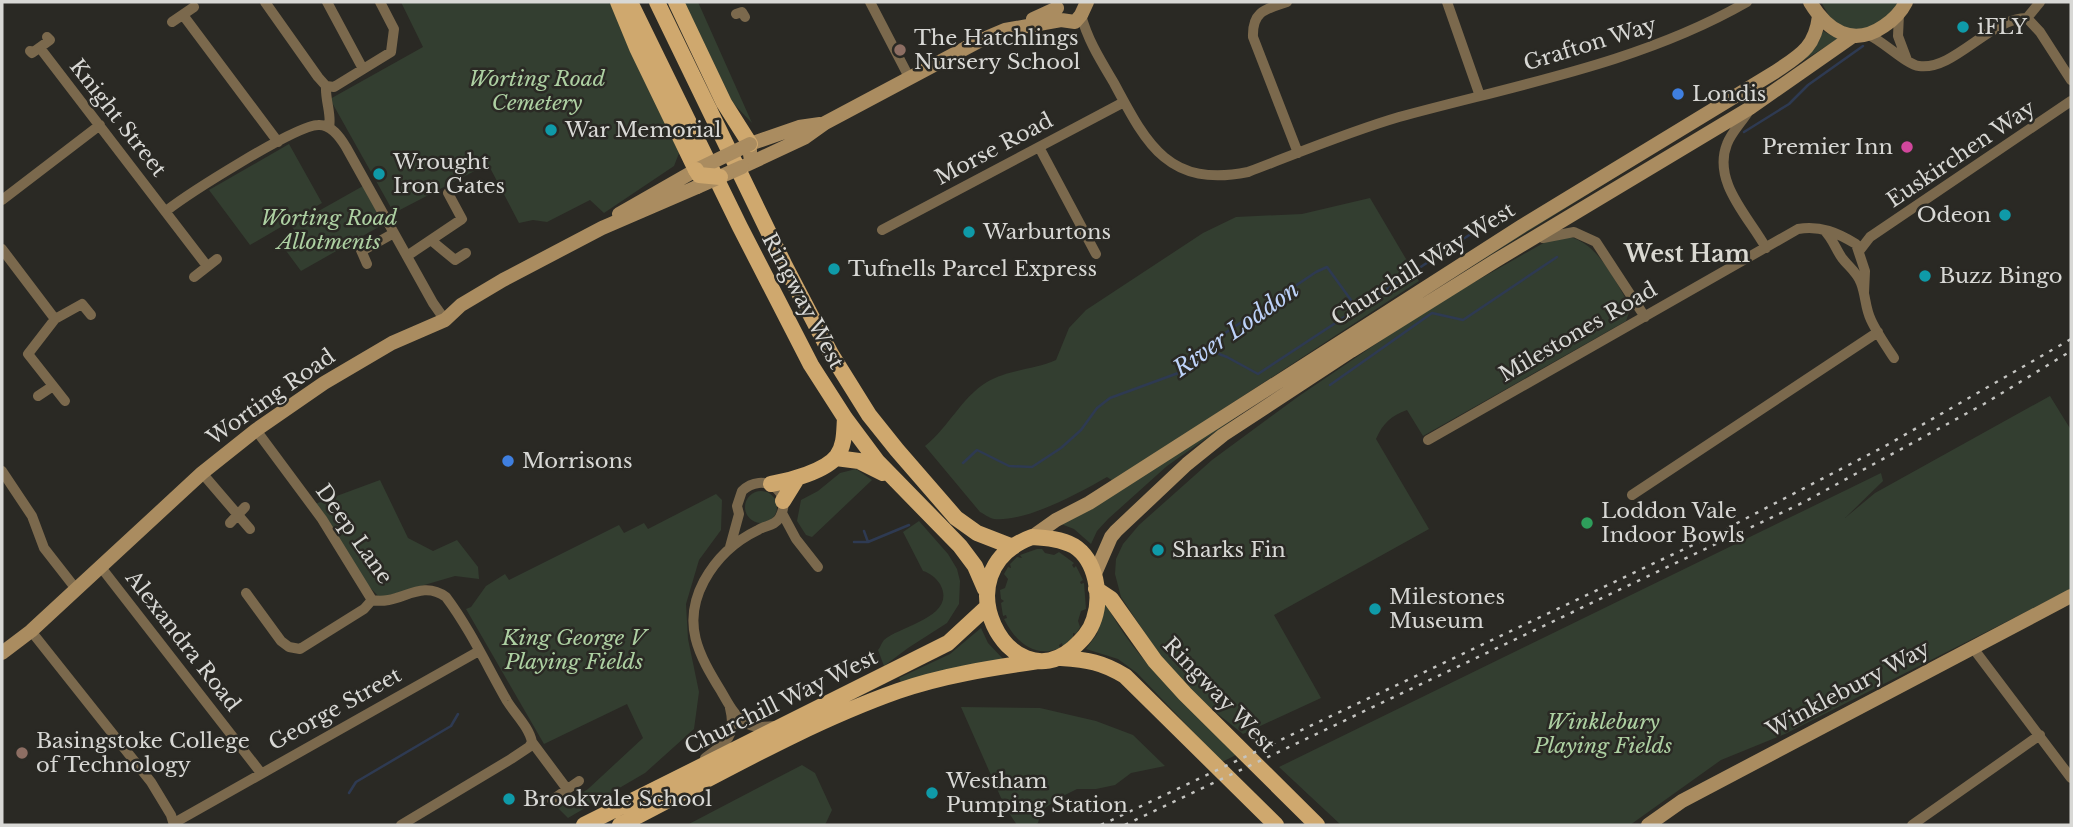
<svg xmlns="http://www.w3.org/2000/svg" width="2073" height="827" viewBox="0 0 2073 827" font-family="'Libre Baskerville',serif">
  <rect width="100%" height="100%" fill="#2a2924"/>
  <path fill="#333e30" d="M401,2H610L681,148L674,166L604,213L590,200L547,222L533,220L519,223L488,164L394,213L330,99L423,47Z
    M682,2H698L752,123L728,98Z
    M1821,2H1901L1882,24L1858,30L1846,28L1831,19Z
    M1823,31L1838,39L1286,382L1167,466L1108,519L1097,531L1091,544L1074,529L1061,524L1099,502L1281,381L1800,60L1818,43Z
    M289,144L322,203L250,245L209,190Z
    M363,186L384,224L301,271L284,248L299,240L292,226Z
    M1370,198L1419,281L1113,481L1107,477C1079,493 1027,522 994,519C989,518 984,514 980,512L925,446C948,428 962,397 987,382C1009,369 1034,370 1056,360L1069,328L1086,310L1203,233L1236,217L1302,214Z
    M1570,237C1600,245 1615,282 1631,307L1626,321L1423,436L1407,410C1391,416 1383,423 1376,439L1429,529L1274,615L1321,698L1243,734L1184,687L1170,671L1121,597L1115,574L1116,559L1123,544L1139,525L1212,460L1299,396L1432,306L1547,241Z
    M2050,396L2071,430V589L1785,734L1721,760L1630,825H1341L1279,767L1881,473L1883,481L1845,518L1875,493Z
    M856,469L872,480L812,537L806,535L797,521L801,500L818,491L840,473Z
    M380,480L408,538L433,551L457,540L478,567L479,579L455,576L380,598L362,579L315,504Z
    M745 507a16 16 0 1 1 32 0a16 16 0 1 1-32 0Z
    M716,494L722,500L721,530L699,560L686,604L688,639L699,692L694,729L645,773L568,818L558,808L588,789L643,738L627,704L544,744L466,609L471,607L486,586L505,574L509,580L619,525L624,533L644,523L648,529Z
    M919,521L948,554L957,569L960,581L959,604L947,623L908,648L884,666L878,650C880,648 882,642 884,640C900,626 958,617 940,584C935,577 930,573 923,571L903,532Z
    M1037,549H1042L1045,553L1054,555L1059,552L1074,563L1072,565L1074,568L1076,566L1083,580L1080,582L1081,584L1084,583L1086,609L1081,611L1078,621L1080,627L1076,634L1073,633V637L1063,647L1062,643L1059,645L1060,648C1034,659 1015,641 1004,619L1007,618L1006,615L1003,616L1001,603L1004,601L1001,599L1000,590L1005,588L1008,579L1004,574L1008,567L1011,568L1010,564L1017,557L1022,558L1020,555Z
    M1105,602C1135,662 1191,708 1238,754L1222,762L1137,673L1118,659L1086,649L1097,634Z
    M981,628L988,643L1006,662L902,685L899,678L950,654Z
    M961,707L1040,708L1096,721L1133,735L1165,766L1131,773L1115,785L1096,789H1077L1059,798L1041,811L1038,823L1034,825H1017L1005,807Z
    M802,765L815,773L832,810L825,825H687Z"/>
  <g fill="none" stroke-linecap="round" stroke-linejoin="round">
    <path stroke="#2e3a52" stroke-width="2.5" d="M1744,132L1789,104L1808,85L1863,46
      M1203,348L1227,357L1258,374L1486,224
      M1330,385L1432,313L1463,320L1557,257
      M963,463L977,450L1009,466L1032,467L1061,448L1081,430L1097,408L1110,398L1181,372L1203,348L1316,272L1327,267L1356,307
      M864,531L868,542
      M854,542H868L909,525
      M349,793L356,782L451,726L458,714"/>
    <path stroke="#7b694d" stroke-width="10" d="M265,2L318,77L326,86L334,87L391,52L394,29L380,2
      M327,2L363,69
      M870,2L910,79
      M1287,2C1266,9 1252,11 1253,37L1298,153
      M1447,2L1480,96
      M736,14L742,12L745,17
      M1899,14L1898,36L1907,60
      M183,15L278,142
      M1081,15C1088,41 1101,61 1114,83C1147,145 1169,188 1248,172C1298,153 1348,132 1399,117C1516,85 1641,63 1747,2
      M2027,18L2040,2
      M172,22L194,7
      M1869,35C1884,42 1907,65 1919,66C1954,71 1990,18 2027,18L2040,32L2071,80
      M40,48L207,266
      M30,51L32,53L50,40L47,37
      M326,86C325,100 332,116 329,127
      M1748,112C1741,123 1731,133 1727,144C1712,182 1749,217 1766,248
      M1039,147L1096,254
      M2,200L100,125
      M166,211C188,194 294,126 318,125C331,124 340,137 346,147L433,303L445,320
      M882,230L1124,102
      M1824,230C1833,239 1835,248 1842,258C1848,266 1857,272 1861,283C1866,296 1865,308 1871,320C1877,333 1886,346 1894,358
      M1543,238L1574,232L1596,242L1645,317
      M357,241L367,264
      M432,241L455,260L466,253
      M2,249L55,319L28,354L65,401
      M1860,250L1870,237L2071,101
      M362,251L394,233
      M407,256L462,219L448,193
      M194,277L217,259
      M55,319L82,304L91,315
      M38,396L53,386
      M256,430L322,519L372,600C399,606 420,578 446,597C470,629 487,666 507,701C515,714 529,727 532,742L567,789
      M1428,440L1798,229C1820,225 1838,233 1856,244L1865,271L1864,293
      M2,471L32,516L44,548L76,589
      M202,473L250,529
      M1632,495L1878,332
      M782,513L796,539L818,567
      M230,523L245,507
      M730,547L739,514L737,506L742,491C763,471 794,491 780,517C775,526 766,525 758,530C735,541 716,559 704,581C681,624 699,655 721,691C728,703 735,718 748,724C756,728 766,727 775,726
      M100,566L261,773
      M246,593L281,641L289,647L300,649L364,609L372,600
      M31,631L151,782L171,815L174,825
      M1973,648L2071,778
      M705,758C726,743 737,736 730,708
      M552,800L579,781
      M174,823L479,651
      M401,825L511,759L529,747L532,742
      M1912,825L2040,735"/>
    <path stroke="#aa8c60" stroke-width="14" d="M1810,2C1827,30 1852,48 1884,26C1893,20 1901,12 1906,2
      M1033,19L1057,8
      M750,155V144L799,127L820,124
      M742,167L804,138L825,123L979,41L1005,30L1061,20L1075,22L1081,15L1087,2
      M619,214L696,170
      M1032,537L1056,520L1089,503L1522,226L1775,72C1800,55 1815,48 1819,16
      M1094,576L1111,537L1116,531L1187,464L1223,435L1351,351L1495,261L1750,108L1853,36
      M2,653L31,631L202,473L256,430L324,383L392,343L445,320L461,305L503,280L602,228L697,187
      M1648,825L1682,801L2071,596"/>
    <path stroke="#cfa86e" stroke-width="16" d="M618,2L637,48L696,170
      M630,2L740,227L811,365L845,418L877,461L960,546L975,566L985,589
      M657,2L785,266L831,354L869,415L897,450L956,518L977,533L1013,547
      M676,2L724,103L750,144
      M836,458L859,461L883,473
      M771,484C789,481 826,471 837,456C845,445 844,431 845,418
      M783,501L796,480
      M1032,537C1047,538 1061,539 1074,546C1096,560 1102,596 1094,619C1090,632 1082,640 1072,649C1010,701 939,571 1032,537Z
      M1096,589L1111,599L1155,661L1185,694L1317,825
      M1061,658C1088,660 1102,662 1125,676L1276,825
      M584,825L948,643L988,606
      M620,825C711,779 802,725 898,691C944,675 992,668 1039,661"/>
    <path stroke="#c4c4c1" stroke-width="2.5" stroke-dasharray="3.5 7" stroke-linecap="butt" d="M1101,825L1718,533L1889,444L2071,339
      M1125,825L1804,502L1984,404L2071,351"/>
    <path stroke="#aa8c60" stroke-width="14" d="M696,170L750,144
      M697,187L742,167"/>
    <path stroke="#cfa86e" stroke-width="16" d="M696,170L699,175L720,177"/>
  </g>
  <g fill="#0f9aa8" stroke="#2a2924" stroke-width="2.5">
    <circle cx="1963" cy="27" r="7"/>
    <circle cx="551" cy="130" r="7"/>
    <circle cx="379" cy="174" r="7"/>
    <circle cx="2005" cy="215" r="7"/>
    <circle cx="969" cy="232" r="7"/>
    <circle cx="834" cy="269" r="7"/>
    <circle cx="1925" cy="276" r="7"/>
    <circle cx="1158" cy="550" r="7"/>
    <circle cx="1375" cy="609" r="7"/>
    <circle cx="932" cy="793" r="7"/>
    <circle cx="509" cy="799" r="7"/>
  </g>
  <g fill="#8d6e63" stroke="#2a2924" stroke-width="2.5">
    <circle cx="900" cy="50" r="7"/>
    <circle cx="22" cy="753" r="7"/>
  </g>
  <g fill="#3f7fe0" stroke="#2a2924" stroke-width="2.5">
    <circle cx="1678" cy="94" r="7"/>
    <circle cx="508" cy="461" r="7"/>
  </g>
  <circle fill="#d1479c" stroke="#2a2924" stroke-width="2.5" cx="1907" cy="147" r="7"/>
  <circle fill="#2e9e5b" stroke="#2a2924" stroke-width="2.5" cx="1587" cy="523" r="7"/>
  <g text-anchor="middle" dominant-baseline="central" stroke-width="5" stroke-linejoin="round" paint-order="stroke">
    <g font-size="21" fill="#d8d8d5" stroke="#2a2924" text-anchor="start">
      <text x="1977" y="27">iFLY</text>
      <text x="914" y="38">The Hatchlings<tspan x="914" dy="24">Nursery School</tspan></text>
      <text x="1692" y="94">Londis</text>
      <text x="565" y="130">War Memorial</text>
      <text x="1893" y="147" text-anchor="end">Premier Inn</text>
      <text x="393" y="162">Wrought<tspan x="393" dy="24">Iron Gates</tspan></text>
      <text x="1991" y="215" text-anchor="end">Odeon</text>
      <text x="983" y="232">Warburtons</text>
      <text x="848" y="269">Tufnells Parcel Express</text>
      <text x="1939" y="276">Buzz Bingo</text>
      <text x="522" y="461">Morrisons</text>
      <text x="1601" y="511">Loddon Vale<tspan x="1601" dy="24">Indoor Bowls</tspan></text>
      <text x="1172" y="550">Sharks Fin</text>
      <text x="1389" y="597">Milestones<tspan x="1389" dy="24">Museum</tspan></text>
      <text x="36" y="741">Basingstoke College<tspan x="36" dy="24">of Technology</tspan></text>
      <text x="946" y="781">Westham<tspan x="946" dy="24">Pumping Station</tspan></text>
      <text x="523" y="799">Brookvale School</text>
    </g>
    <g font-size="21" fill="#d8d8d5" stroke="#2a2924">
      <text transform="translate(1590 44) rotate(-17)">Grafton Way</text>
      <text transform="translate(118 118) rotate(52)">Knight Street</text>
      <text transform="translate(994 149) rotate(-28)">Morse Road</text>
      <text transform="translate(1961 154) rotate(-34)">Euskirchen Way</text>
      <text transform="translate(1423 264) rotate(-32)">Churchill Way West</text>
      <text transform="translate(803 301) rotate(62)">Ringway West</text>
      <text transform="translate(1578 332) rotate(-30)">Milestones Road</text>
      <text transform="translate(271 397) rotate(-35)">Worting Road</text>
      <text transform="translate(354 534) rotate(55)">Deep Lane</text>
      <text transform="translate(183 641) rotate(52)">Alexandra Road</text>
      <text transform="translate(1848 689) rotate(-28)">Winklebury Way</text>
      <text transform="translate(1219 695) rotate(46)">Ringway West</text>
      <text transform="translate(781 702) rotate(-26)">Churchill Way West</text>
      <text transform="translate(335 709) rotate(-29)">George Street</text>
    </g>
    <g font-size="21" font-style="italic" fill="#add0a2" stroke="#2a2924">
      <text x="537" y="79">Worting Road<tspan x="537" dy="24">Cemetery</tspan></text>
      <text x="329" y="218">Worting Road<tspan x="329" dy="24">Allotments</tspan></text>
      <text x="574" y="638">King George V<tspan x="574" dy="24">Playing Fields</tspan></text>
      <text x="1603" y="722">Winklebury<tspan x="1603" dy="24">Playing Fields</tspan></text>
    </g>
    <g font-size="23" font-weight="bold" fill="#d9d8d1" stroke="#2a2924">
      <text x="1687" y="254">West Ham</text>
    </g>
    <g font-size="23" font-style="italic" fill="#bdd2f9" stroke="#2a2924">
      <text transform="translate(1236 329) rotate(-35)">River Loddon</text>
    </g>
  </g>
  <rect width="2073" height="827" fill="none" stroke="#d8d8d5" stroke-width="7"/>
</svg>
